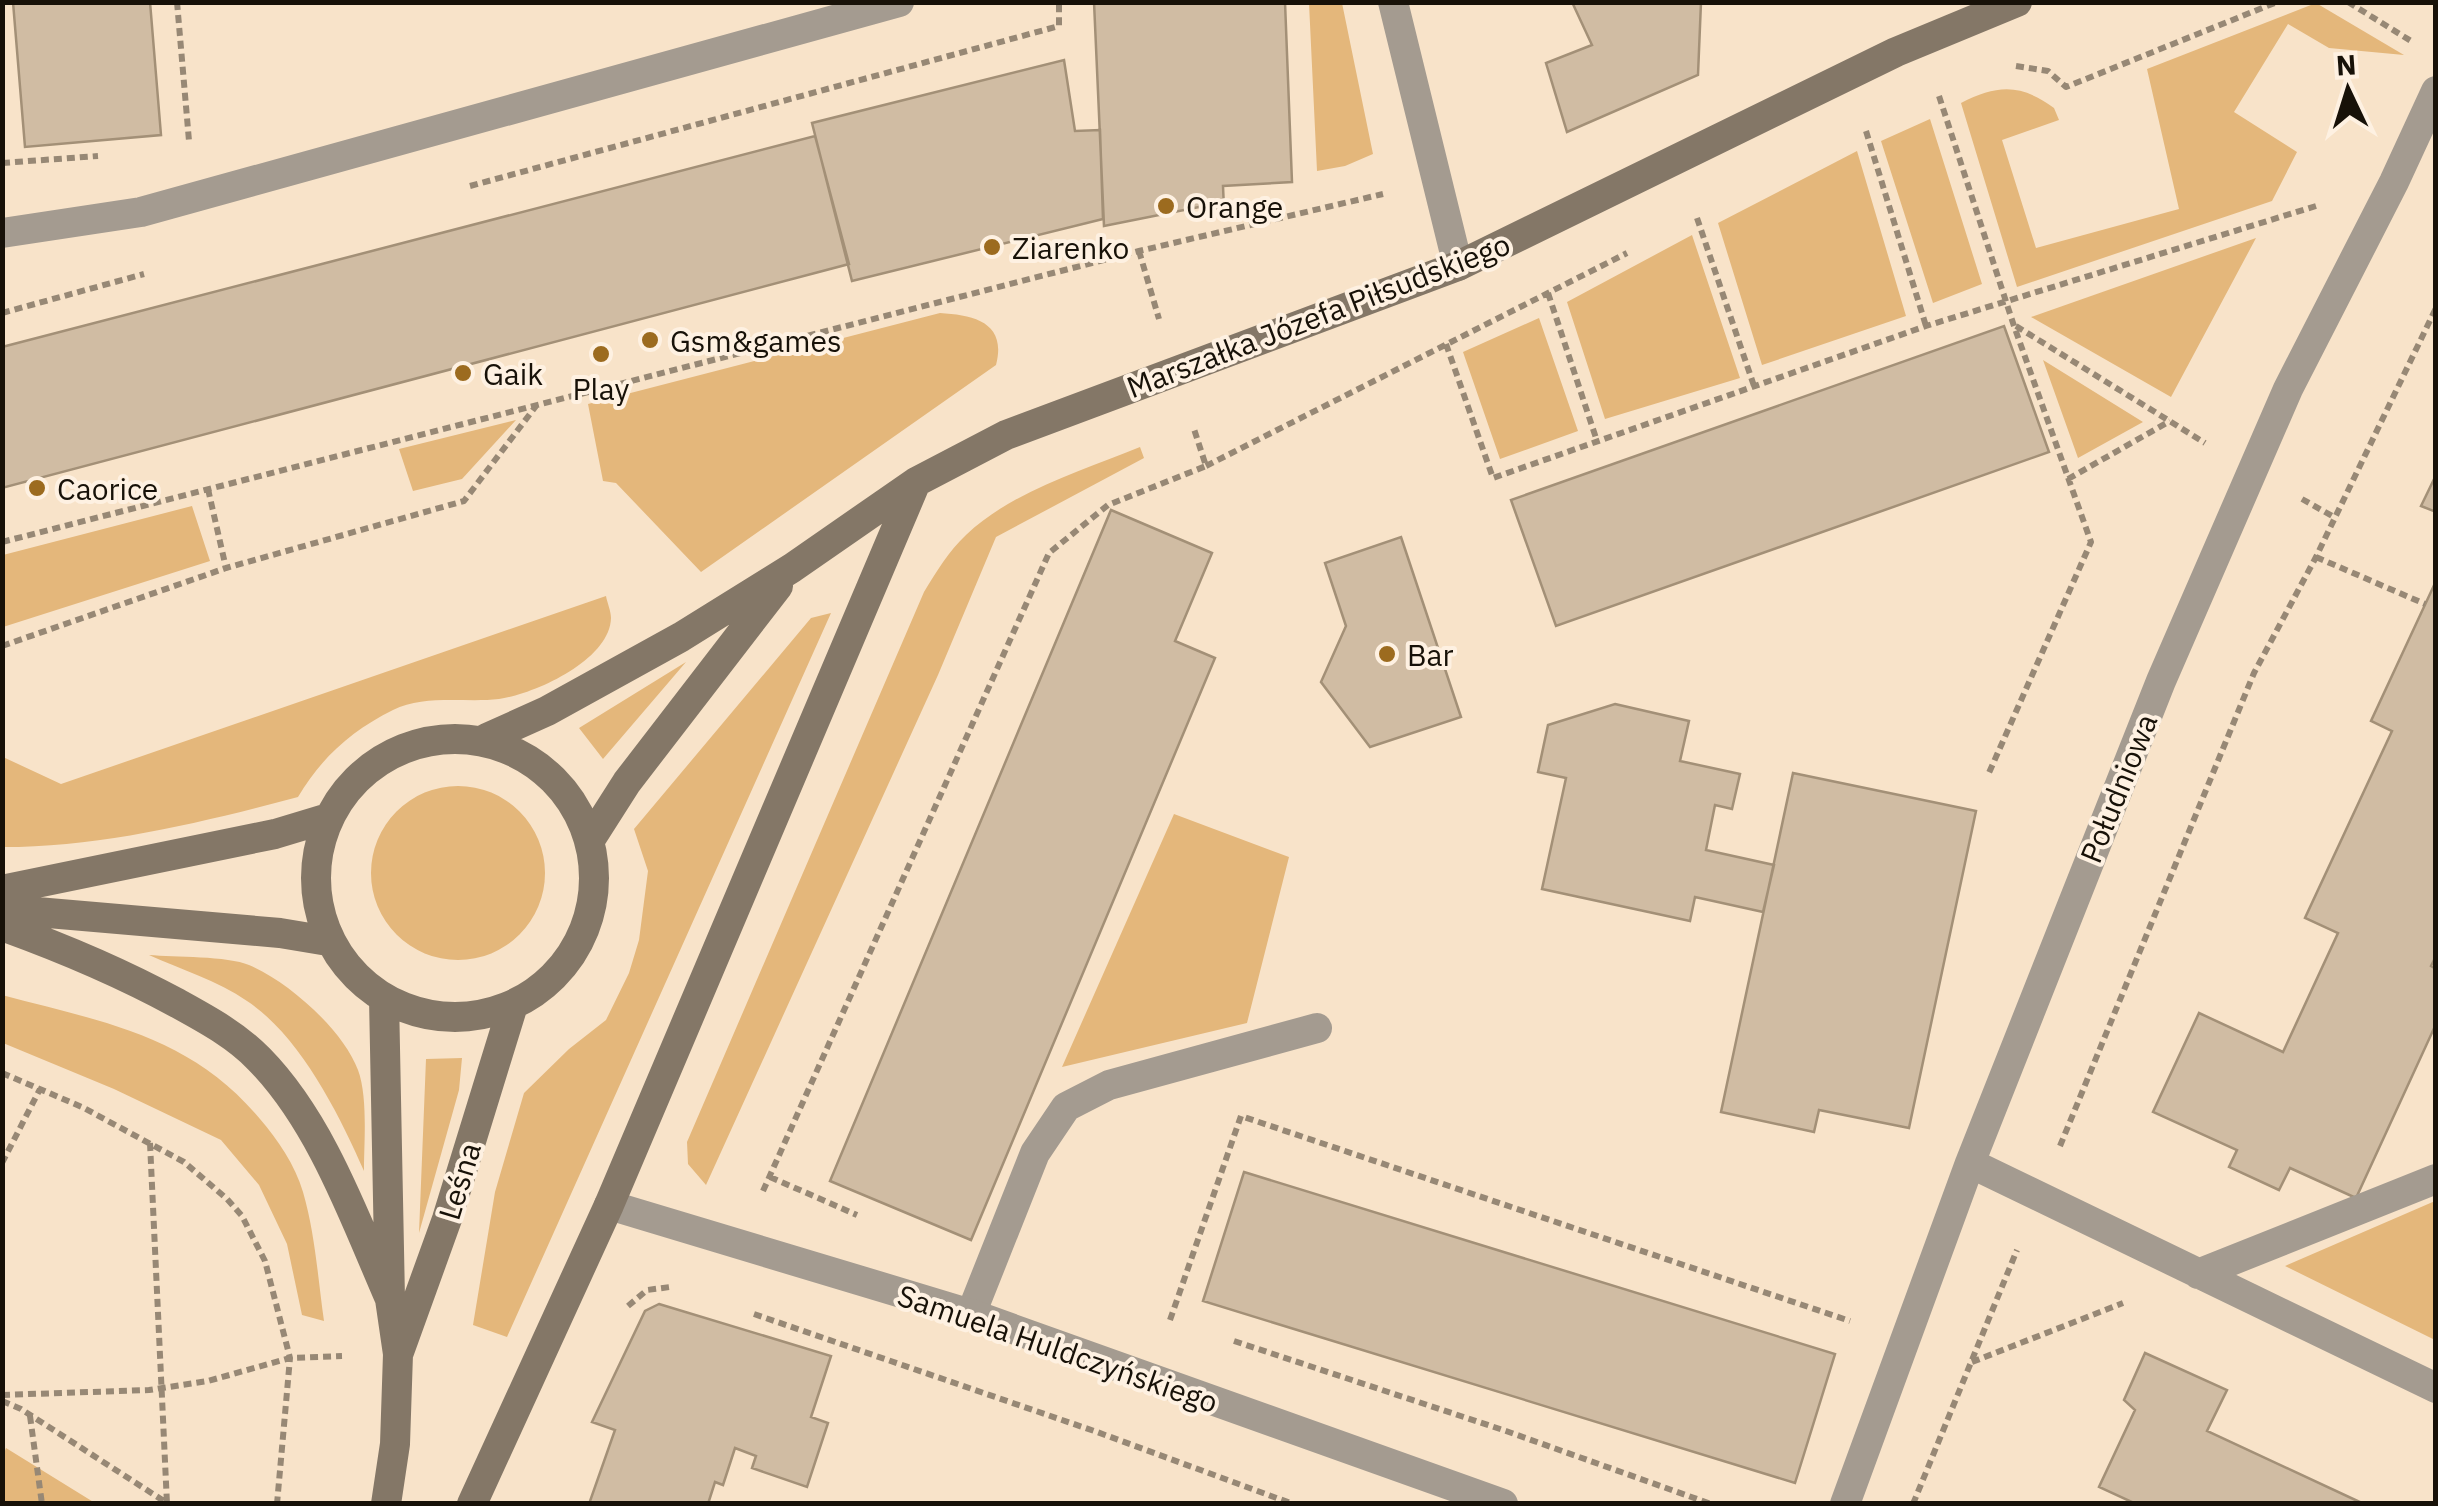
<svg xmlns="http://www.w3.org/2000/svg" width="2438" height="1506" viewBox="0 0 2438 1506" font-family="'IBM Plex Sans',sans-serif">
  <rect width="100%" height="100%" fill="#f8e3c9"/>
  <path fill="#e4b77b" d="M1309,3H1342L1373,154L1345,166L1317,171Z
    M2316,3L2404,55L2329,48L2288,24L2234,112L2297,152L2272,201L2017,287L1961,103C1997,85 2020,83 2054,108L2059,120L2002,140L2036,248L2179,209L2147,69Z
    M1930,119L1982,284L1933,303L1881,141Z
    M1857,151L1906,316L1762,365L1718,223Z
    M1692,235L1740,378L1605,419L1567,302Z
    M2256,238L2171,397L2031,317Z
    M940,313C975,315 1007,323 996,365L701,572L616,483L603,481L588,404Z
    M1539,318L1578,431L1500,459L1463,352Z
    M2043,360L2143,422L2078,458Z
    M516,420L462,479L413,491L399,449Z
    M1140,447L1144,458L996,537L938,675L706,1185L688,1164L687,1142L924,592C936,572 949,551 966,535C1012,491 1082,471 1140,447Z
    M192,506L210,561L3,627V555Z
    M606,596C607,602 611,611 611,618C610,660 535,694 499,699C466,703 425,694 393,710C351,731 322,757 298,797C203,822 102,847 3,847V757L61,784Z
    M831,613L507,1337L473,1325L495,1192L524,1093L569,1049L606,1020L629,973L639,940L648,871L634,829L811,618Z
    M686,662L603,759L579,728Z
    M371 873a87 87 0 1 1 174 0a87 87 0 1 1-174 0Z
    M1174,814L1289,857L1247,1023L1062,1067Z
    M149,955C174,957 228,956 249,965C288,981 343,1030 358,1070C368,1097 364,1142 364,1171C339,1114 300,1036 247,1001C218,981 180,969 149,955Z
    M2,995C103,1022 190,1035 260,1119C278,1140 295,1165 303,1192C315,1233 318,1279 324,1321L302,1315L287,1244L259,1185L221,1140L114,1089L3,1043Z
    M462,1058L459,1090L419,1233L426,1059Z
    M2435,1201V1340L2285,1266Z
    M6,1448L95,1503H3V1456Z"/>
  <path fill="#d0bca3" stroke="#a39077" stroke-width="2.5" d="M13,2H150L161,135L25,147Z
    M1094,2H1285L1292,182L1223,186L1224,209L1199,207L1104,226Z
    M1572,2H1701L1698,75L1567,132L1546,63L1592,45Z
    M1064,60L1075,131L1100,130L1103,219L852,281L812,123Z
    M815,136L849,264L2,488V347Z
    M2004,326L2049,452L1556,626L1511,500Z
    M2436,475V512L2421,506Z
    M1111,510L1212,553L1175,641L1215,658L971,1240L830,1181Z
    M1401,537L1461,717L1370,747L1321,682L1346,626L1325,563Z
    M2436,581V956L2431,966L2436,969V1024L2356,1198L2290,1168L2279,1190L2229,1167L2237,1150L2153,1112L2199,1013L2283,1052L2338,933L2305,918L2392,731L2371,721Z
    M1615,704L1689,721L1680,761L1740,774L1732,809L1715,805L1706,850L1774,865L1763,912L1695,897L1690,921L1542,889L1566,778L1538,772L1548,725Z
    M1793,773L1976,811L1909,1128L1819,1110L1814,1132L1721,1112Z
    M1244,1172L1835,1354L1795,1483L1203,1301Z
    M659,1304L831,1356L811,1417L828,1423L807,1487L752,1468L756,1456L735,1448L723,1485L715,1482L708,1504H589L615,1430L592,1422L645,1311Z
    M2145,1353L2227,1390L2207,1431L2364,1504H2136L2099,1487L2135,1410L2124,1400Z"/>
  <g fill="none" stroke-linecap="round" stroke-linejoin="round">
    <path stroke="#978875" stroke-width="6" stroke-dasharray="8 5" stroke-linecap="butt" d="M177,2L189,141
      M2348,2L2411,41
      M2016,66L2048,71L2066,87L2277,2
      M1939,96L2014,326L2091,542L1988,775
      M1866,131L1926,326
      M2,163L98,156
      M470,186L1059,26V2
      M1697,218L1754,386
      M1139,251L1159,319
      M1548,293L1597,441
      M2,313L144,274
      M2016,326L2205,443
      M1446,344L1493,478L1926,326L2316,206
      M1206,466L1627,253
      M2068,479L2170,421
      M208,489L226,568
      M2302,499L2334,517
      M2,542L1139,251L1383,194
      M2316,557L2425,604
      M2,646L226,568L464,501L536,406
      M2,1073L82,1107L184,1162L227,1199L242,1216L265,1261L290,1358L277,1504
      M150,1143L167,1504
      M2060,1146L2254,673L2316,557L2436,308
      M2,1163L40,1089
      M770,1177L857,1215
      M763,1191L1049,553L1108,505L1206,466L1193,426
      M628,1306L647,1290L670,1287
      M754,1314L1097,1432L1293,1504
      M1170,1320L1241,1116L1850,1321
      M1234,1341L1506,1431L1711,1504
      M1972,1362L2123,1303
      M2,1395L149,1390L208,1381L290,1358L342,1356
      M2,1401L21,1409L167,1503
      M30,1416L42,1504
      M1913,1504L2017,1250"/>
    <path stroke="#a49b90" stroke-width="30" d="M2,233L141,212L899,2
      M1970,1163L2436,1388
      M2198,1274L2436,1179
      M971,1314L1035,1153L1066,1107L1109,1085L1317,1028
      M1845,1504L1970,1163L2161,681L2288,389L2394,182L2436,91"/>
    <path stroke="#a49b90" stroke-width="30" d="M1393,2L1458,266
      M609,1205L971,1314L1503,1504"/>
    <path stroke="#847767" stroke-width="30" d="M487,738L547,711L681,637L792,568L916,482L1006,435L1458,266L1896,52L2017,2
      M316 878a139 139 0 1 1 278 0a139 139 0 1 1-278 0Z
      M590,840L627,782L778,586
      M2,890L275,834L328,818
      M2,909L280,933L328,941
      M2,926C63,948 120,972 177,1003C206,1019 236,1035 259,1059C321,1122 355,1219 390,1299
      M384,998L390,1299L398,1354L395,1444L386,1504
      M399,1352L447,1219L513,1005
      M472,1504L609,1205L916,482"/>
  </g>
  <g fill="#9c6b1f" stroke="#fef1e2" stroke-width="4">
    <circle cx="1166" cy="206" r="10"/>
    <circle cx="992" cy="247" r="10"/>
    <circle cx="650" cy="340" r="10"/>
    <circle cx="601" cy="354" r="10"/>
    <circle cx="463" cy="373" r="10"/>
    <circle cx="37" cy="488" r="10"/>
    <circle cx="1387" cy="654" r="10"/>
  </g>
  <g text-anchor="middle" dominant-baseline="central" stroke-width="8" stroke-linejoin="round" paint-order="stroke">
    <g font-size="30" fill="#171108" stroke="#fef1e2" text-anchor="start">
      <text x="1186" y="206">Orange</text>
      <text x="1012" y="247">Ziarenko</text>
      <text x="670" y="340">Gsm&amp;games</text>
      <text x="483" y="373">Gaik</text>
      <text x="601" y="388" text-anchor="middle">Play</text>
      <text x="57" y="488">Caorice</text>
      <text x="1407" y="654">Bar</text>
    </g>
    <g font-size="30" fill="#171108" stroke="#fef1e2">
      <text transform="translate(1318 315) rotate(-21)">Marszałka Józefa Piłsudskiego</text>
      <text transform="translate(2118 788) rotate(-68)">Południowa</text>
      <text transform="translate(459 1181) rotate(-73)">Leśna</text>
      <text transform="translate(1058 1348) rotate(19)">Samuela Huldczyńskiego</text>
    </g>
  </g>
  <rect width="2438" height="1506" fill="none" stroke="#171108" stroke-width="10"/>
  <g transform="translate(2348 90) rotate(356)" stroke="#fef1e2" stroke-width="8" paint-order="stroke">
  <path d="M0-8L18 38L0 25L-18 38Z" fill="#171108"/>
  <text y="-15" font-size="28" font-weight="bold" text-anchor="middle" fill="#171108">N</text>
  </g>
</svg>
